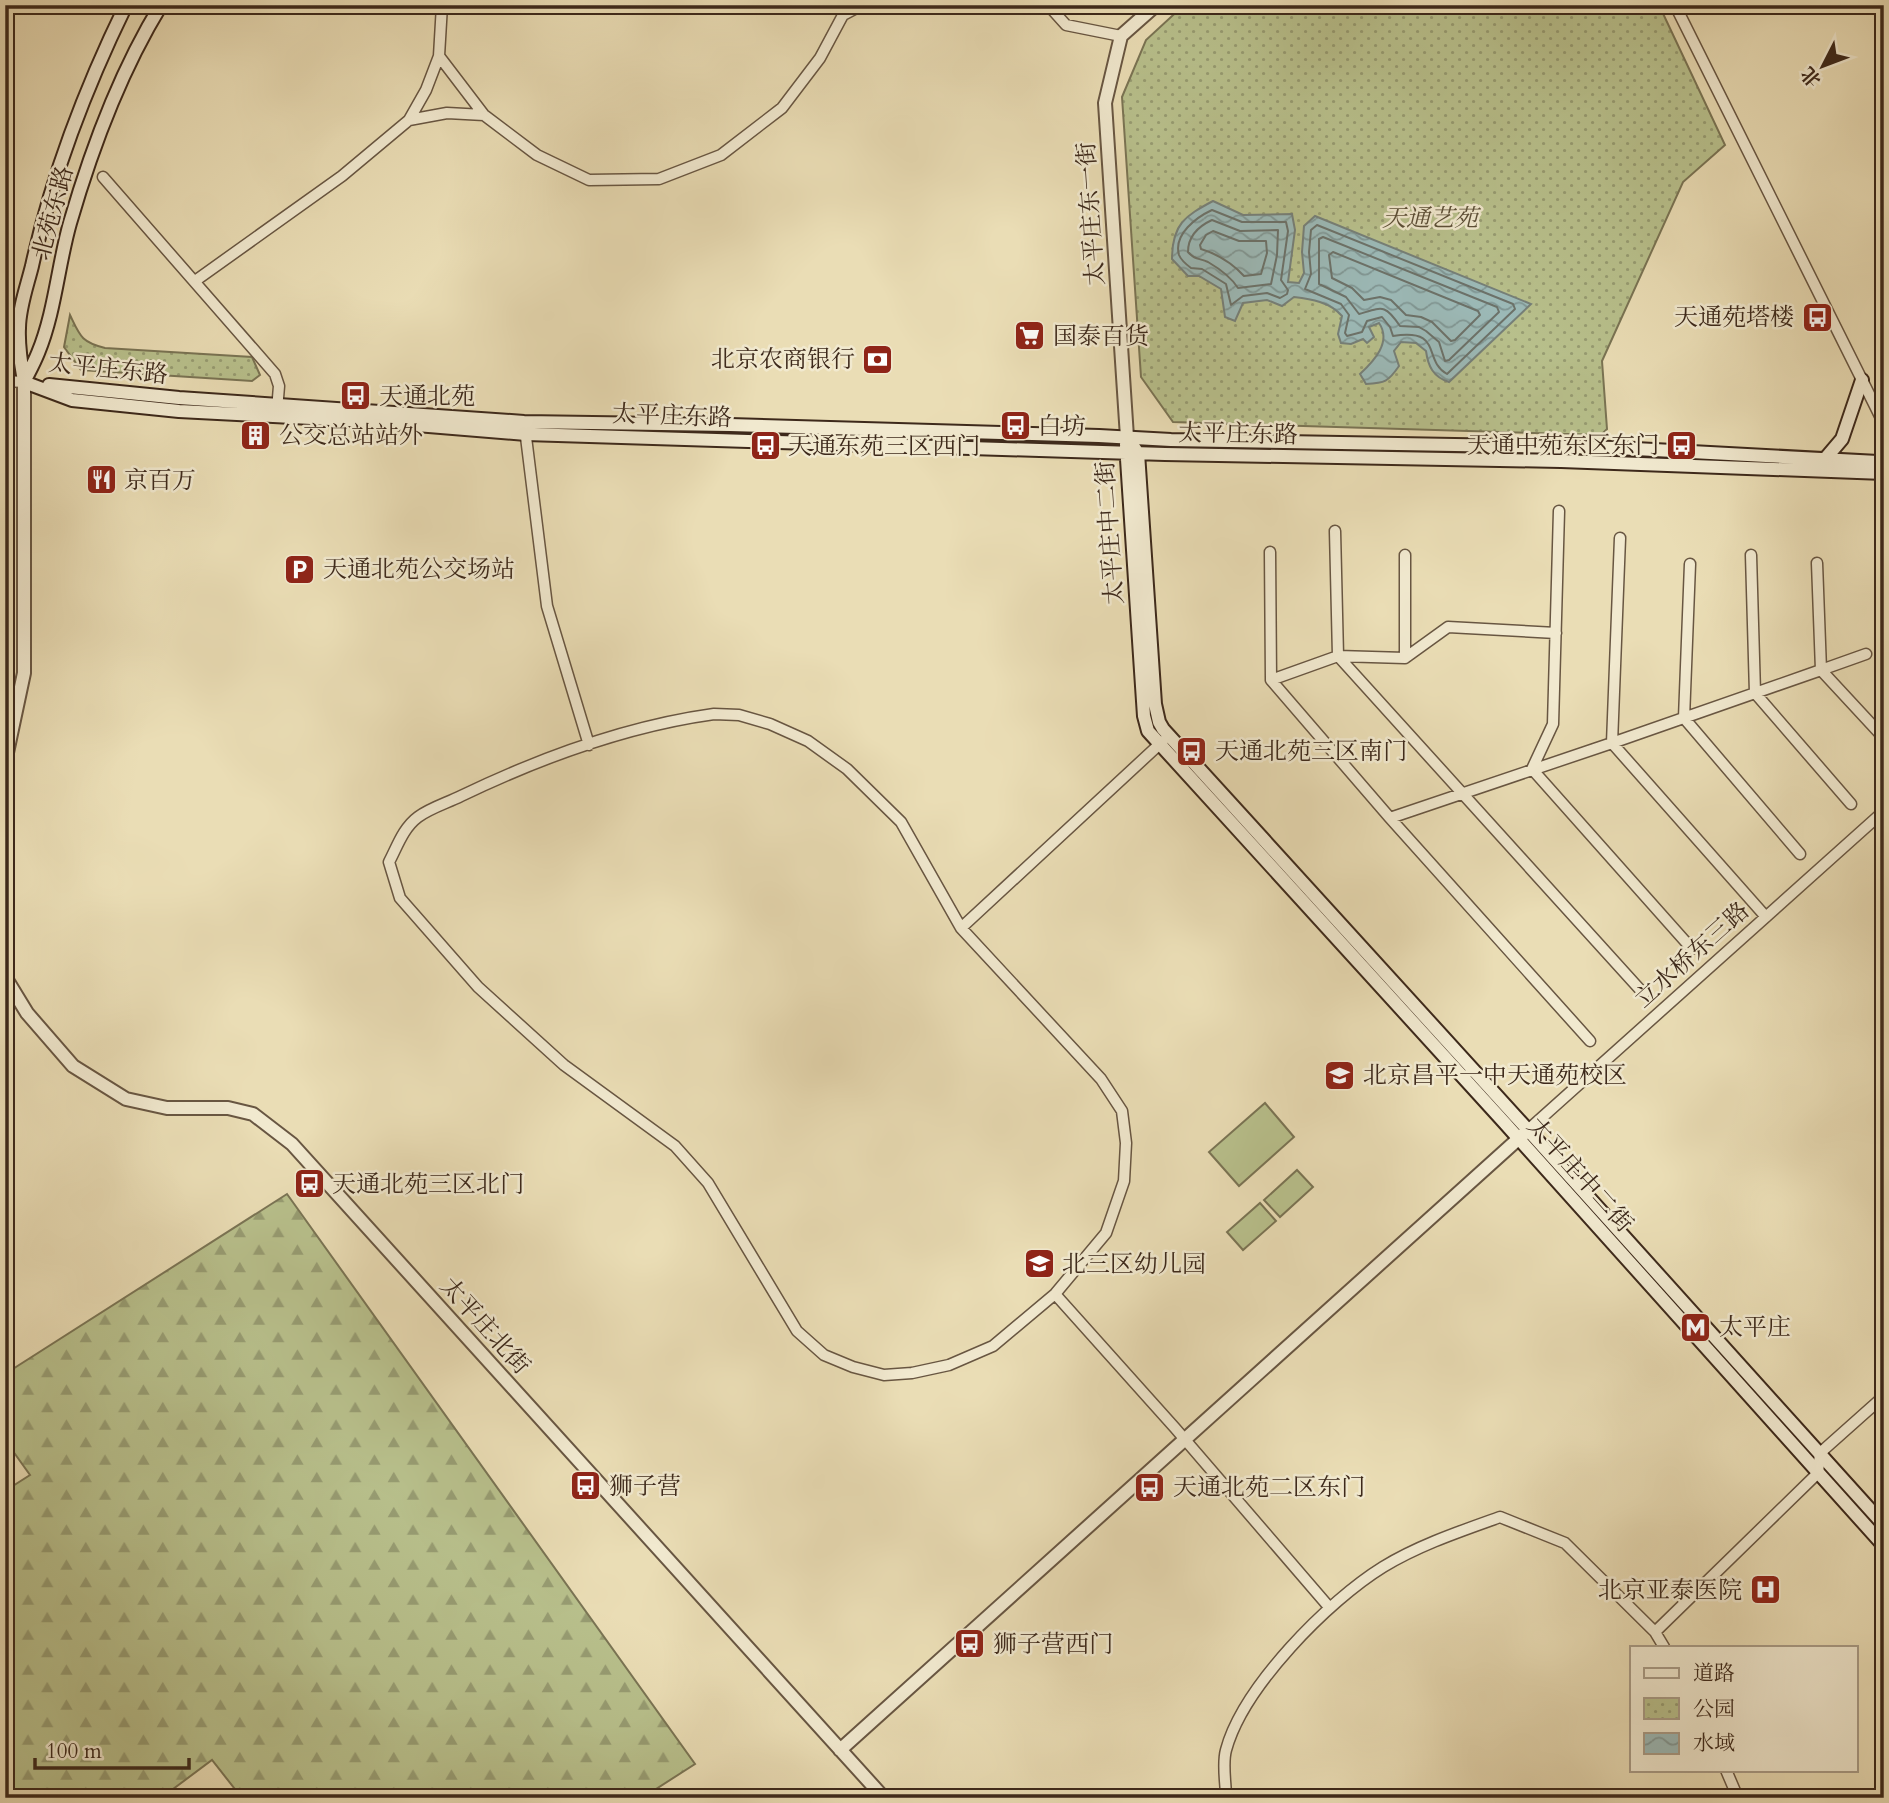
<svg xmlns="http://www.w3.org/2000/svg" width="1889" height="1803" viewBox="0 0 1889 1803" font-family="Cardo,'Noto Serif SC',serif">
  <defs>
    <pattern id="forest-firs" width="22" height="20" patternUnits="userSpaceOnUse" patternTransform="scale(1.75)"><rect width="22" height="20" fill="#b8c08c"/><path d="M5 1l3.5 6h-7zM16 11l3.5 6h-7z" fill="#979c72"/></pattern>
    <pattern id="park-dots" width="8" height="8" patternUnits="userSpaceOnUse" patternTransform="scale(1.75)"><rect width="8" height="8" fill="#b8c08c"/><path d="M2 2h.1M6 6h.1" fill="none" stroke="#979c72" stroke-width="1.8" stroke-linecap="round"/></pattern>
    <pattern id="water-waves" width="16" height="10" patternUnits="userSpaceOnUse" patternTransform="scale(1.75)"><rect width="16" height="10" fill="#9cbab8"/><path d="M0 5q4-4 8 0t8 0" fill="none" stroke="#809795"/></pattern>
  </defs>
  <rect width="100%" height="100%" fill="#eaddb5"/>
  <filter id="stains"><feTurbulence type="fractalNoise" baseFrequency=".00286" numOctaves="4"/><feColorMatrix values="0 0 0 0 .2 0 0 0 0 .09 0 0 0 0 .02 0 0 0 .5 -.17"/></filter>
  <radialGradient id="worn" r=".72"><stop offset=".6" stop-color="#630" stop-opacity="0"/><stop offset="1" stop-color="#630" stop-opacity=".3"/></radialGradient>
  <path fill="url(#forest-firs)" stroke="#7a7454" stroke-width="2" d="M287,1194L695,1764L642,1798H242L212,1760L161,1798H5V1491L30,1475L5,1440V1374Z"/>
  <path fill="url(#park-dots)" stroke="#7a7454" stroke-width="2" d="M1184,5H1659L1725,145L1683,182L1602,361L1607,429L1601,435L1173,422L1141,377L1122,97L1146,40Z
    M70,315C80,336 81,342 105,348L252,357L260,375L252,381L81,370L64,347Z"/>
  <path fill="#b8c08c" stroke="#7a7454" stroke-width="2" d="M1265,1103L1294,1137L1239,1186L1209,1152Z
    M1297,1170L1313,1187L1280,1217L1264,1200Z
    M1260,1203L1276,1221L1243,1250L1227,1232Z"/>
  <path fill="url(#water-waves)" stroke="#768079" stroke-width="2" d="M1213,201L1243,215L1292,214L1295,230L1288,282L1299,283L1304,273L1302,252L1304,226L1315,216L1531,304L1449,382C1433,377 1428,366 1426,351L1416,343L1401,342L1394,351L1399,366C1388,382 1385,383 1366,384L1360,374C1374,361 1392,342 1379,323L1369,327L1374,337L1367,343L1363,339L1351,344L1341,343L1338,334L1342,316C1330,302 1311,299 1294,297L1282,306L1267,300L1243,303L1235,321L1225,317L1221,289L1199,276H1188L1172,259C1172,224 1185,216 1213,201Z"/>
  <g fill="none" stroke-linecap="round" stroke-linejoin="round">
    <path stroke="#6c726a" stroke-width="2" d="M1212,210L1242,222H1286L1288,231L1281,280L1288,290L1287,294L1280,298L1267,293L1243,296L1231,305L1226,284L1202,269L1191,268C1187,265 1181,260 1179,255C1173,234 1197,217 1212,210Z
      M1212,220L1240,231L1278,230L1277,255L1271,284L1238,288C1231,277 1220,269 1208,262C1199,258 1195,260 1188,252C1188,236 1199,226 1212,220Z
      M1317,225L1513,304L1515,309L1447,374C1422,360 1444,328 1393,336L1390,327L1382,317L1367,321L1362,332L1347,336L1345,333L1349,315L1341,304L1305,289L1311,274L1309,252L1311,230Z
      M1213,231L1239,241H1266L1267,253L1261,274L1244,276C1233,264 1217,254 1201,249L1200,245L1206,235Z
      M1323,237L1497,307L1499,312L1449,360L1445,361L1439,342L1426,331L1419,327L1400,326C1385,304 1383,307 1359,314L1346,297L1319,284V239Z
      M1333,252L1478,311L1480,315L1455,340L1451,341L1432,322L1421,317L1406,315L1391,300L1380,297L1364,300L1352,288L1332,278L1329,255Z"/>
    <defs>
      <path id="minor" d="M1048,5L1066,25L1121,36
        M1675,5L1884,424
        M439,56L484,115L537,155L589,180L659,179L721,155L782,108L820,58L843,15L862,5
        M409,120L447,113L484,115
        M103,177L275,374L279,386L277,410
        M195,281L342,176L409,120L426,90L439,56L442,5
        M5,381L24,382
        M525,429L547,606L589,745
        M1559,511L1553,724L1532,769L1692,949
        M1335,531L1338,656L1644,994
        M1620,538L1612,743L1821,670L1884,738
        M1270,552L1271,680L1390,818L1590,1041
        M1751,555L1755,693L1851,804
        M1817,563L1821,670L1866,654
        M1690,564L1684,718L1800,854
        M1405,658L1448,627L1556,633
        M1271,680L1338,656L1405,658V555
        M714,714L739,715L770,724L808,741L847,769L901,822L961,928L1101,1079L1122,1111L1126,1143L1124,1181L1106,1233L1055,1294L993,1346L949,1365L912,1373L884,1375L853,1367L824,1355L797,1331L708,1183L675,1146L564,1065L478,987L400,898L389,862C397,847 403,828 418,817C430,808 447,803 461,796C540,758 627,726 714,714Z
        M1390,818L1612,743L1766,917
        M961,928L1163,741
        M1528,1130L1884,811
        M1055,1294L1175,1428L1329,1607
        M1655,1632L1818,1473L1820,1453L1884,1396
        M1726,1770L1738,1798
        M1226,1798C1226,1783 1222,1764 1226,1750C1243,1687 1328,1601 1383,1567C1419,1545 1461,1531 1500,1517L1565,1543L1655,1632L1664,1647"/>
      <path id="tertiary" d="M1127,437L1105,103L1121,36L1156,5
        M5,762L24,673V382
        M5,977L27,1013L73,1066L126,1099L167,1108H228L253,1114L292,1144L884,1798
        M840,1750L1526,1132"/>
      <path id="secondary" d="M24,381C21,364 18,347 19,328C19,308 27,286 32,266C52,175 85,89 126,5
        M24,382L72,400L179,411L368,421L526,434L1165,454L1561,461L1884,473
        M24,382C29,372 34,363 38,353C55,312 58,265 70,223C92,147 120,72 161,5
        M49,385L179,398L524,422L730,425L1099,436L1171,440L1617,448L1878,462L1884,465
        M1126,444L1144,716L1148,731L1503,1121L1884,1546
        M1133,446L1138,453L1155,704L1159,722L1163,729L1528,1130L1884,1525
        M1825,459L1842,439L1862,380"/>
    </defs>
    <use href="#minor" stroke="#685642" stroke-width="13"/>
    <use href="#tertiary" stroke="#685642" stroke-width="16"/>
    <use href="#secondary" stroke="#3d291b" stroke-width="16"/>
    <use href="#minor" stroke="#f1e9cf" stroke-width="10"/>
    <use href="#tertiary" stroke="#f1e9cf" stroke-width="12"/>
    <use href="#secondary" stroke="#f1e9cf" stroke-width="12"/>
  </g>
  <defs>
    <symbol id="bus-square" viewBox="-11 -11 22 22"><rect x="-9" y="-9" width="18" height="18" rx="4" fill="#8f2418" stroke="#f1e9cf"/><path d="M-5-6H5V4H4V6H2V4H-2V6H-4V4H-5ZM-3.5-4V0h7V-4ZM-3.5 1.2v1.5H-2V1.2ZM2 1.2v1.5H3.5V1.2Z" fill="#fff"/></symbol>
    <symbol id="supermarket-square" viewBox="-11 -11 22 22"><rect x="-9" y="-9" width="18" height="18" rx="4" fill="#8f2418" stroke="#f1e9cf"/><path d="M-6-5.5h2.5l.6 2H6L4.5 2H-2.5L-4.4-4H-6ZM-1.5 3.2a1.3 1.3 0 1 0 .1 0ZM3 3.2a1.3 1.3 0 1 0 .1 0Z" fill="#fff"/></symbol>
    <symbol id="bank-square" viewBox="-11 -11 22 22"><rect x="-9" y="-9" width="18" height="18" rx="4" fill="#8f2418" stroke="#f1e9cf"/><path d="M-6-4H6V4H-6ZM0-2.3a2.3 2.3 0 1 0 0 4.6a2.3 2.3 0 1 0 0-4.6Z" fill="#fff"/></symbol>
    <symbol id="building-square" viewBox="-11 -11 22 22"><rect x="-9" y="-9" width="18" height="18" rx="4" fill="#8f2418" stroke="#f1e9cf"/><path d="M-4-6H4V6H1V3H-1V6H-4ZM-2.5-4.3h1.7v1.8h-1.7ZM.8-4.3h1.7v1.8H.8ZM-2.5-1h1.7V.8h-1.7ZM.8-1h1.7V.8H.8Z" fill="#fff"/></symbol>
    <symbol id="restaurant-square" viewBox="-11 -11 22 22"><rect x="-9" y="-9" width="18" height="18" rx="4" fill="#8f2418" stroke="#f1e9cf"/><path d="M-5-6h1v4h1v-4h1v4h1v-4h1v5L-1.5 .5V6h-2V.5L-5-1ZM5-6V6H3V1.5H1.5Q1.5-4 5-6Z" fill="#fff"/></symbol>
    <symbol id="parking-square" viewBox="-11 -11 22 22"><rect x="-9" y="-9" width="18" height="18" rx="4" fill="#8f2418" stroke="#f1e9cf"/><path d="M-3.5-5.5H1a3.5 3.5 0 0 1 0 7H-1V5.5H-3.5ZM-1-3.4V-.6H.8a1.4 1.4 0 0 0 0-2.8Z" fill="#fff"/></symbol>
    <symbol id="school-square" viewBox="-11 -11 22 22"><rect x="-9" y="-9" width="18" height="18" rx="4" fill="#8f2418" stroke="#f1e9cf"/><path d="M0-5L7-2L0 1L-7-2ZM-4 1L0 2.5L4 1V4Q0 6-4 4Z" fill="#fff"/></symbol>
    <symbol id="metro-square" viewBox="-11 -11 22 22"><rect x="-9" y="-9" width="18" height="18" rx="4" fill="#8f2418" stroke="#f1e9cf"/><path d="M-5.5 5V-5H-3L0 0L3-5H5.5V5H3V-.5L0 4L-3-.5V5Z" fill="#fff"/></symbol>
    <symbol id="hospital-square" viewBox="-11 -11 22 22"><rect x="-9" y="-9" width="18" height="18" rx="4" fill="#8f2418" stroke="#f1e9cf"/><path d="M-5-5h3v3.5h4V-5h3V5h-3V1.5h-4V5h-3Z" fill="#fff"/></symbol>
  </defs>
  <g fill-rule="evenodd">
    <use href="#bus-square" x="1800" y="300" width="35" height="35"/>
    <use href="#supermarket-square" x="1012" y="318" width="35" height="35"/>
    <use href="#bank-square" x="860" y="342" width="35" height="35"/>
    <use href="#bus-square" x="338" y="378" width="35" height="35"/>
    <use href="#bus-square" x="998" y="408" width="35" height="35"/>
    <use href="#building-square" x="238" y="418" width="35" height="35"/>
    <use href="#bus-square" x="1664" y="428" width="35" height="35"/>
    <use href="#bus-square" x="748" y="428" width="35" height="35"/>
    <use href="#restaurant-square" x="84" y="462" width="35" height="35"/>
    <use href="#parking-square" x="282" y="552" width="35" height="35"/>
    <use href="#bus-square" x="1174" y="734" width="35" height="35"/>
    <use href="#school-square" x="1322" y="1058" width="35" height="35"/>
    <use href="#bus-square" x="292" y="1166" width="35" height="35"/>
    <use href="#school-square" x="1022" y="1246" width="35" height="35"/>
    <use href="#metro-square" x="1678" y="1310" width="35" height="35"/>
    <use href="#bus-square" x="568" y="1468" width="35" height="35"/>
    <use href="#bus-square" x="1132" y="1470" width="35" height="35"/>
    <use href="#hospital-square" x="1748" y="1572" width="35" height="35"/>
    <use href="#bus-square" x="952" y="1626" width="35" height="35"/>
  </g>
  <g text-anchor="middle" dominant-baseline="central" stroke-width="5" stroke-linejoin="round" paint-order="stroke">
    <g font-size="24" fill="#3d291b" stroke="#f1e9cf">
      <text transform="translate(53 213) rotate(-75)">北苑东路</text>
      <text transform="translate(1091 214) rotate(-94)">太平庄东一街</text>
      <text transform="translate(108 369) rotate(6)">太平庄东路</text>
      <text transform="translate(672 416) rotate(2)">太平庄东路</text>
      <text transform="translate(1238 434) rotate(1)">太平庄东路</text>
      <text transform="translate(1110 533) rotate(-94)">太平庄中二街</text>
      <text transform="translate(1692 955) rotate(-42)">立水桥东三路</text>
      <text transform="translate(1580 1175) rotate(48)">太平庄中二街</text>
      <text transform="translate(485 1326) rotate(48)">太平庄北街</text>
    </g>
    <g font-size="24" font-style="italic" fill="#5c4f37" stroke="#f1e9cf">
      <text x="1430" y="218">天通艺苑</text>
    </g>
    <g font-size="24" fill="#3d291b" stroke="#f1e9cf" text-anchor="start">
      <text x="1794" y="317" text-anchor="end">天通苑塔楼</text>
      <text x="1053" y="336">国泰百货</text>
      <text x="855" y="359" text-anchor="end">北京农商银行</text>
      <text x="379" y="396">天通北苑</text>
      <text x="1038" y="426">白坊</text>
      <text x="279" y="435">公交总站站外</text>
      <text x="1659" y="445" text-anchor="end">天通中苑东区东门</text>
      <text x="788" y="446">天通东苑三区西门</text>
      <text x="124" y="480">京百万</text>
      <text x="323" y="569">天通北苑公交场站</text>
      <text x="1215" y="751">天通北苑三区南门</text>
      <text x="1363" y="1075">北京昌平一中天通苑校区</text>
      <text x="332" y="1184">天通北苑三区北门</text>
      <text x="1062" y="1264">北三区幼儿园</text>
      <text x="1719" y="1327">太平庄</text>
      <text x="609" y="1486">狮子营</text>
      <text x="1173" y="1487">天通北苑二区东门</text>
      <text x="1742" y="1590" text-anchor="end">北京亚泰医院</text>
      <text x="993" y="1644">狮子营西门</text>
    </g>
  </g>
  <rect width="1889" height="1803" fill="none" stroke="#eaddb5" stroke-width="28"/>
  <rect x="7" y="7" width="1875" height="1789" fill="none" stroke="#3d291b" stroke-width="3.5"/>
  <rect x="14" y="14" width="1861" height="1775" fill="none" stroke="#3d291b" stroke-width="2"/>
  <rect x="1630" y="1646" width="228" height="126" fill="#f1e9cf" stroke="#a99c87" stroke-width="2"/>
  <rect x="1644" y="1668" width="35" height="10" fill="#f1e9cf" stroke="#a99c87" stroke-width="2"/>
  <text x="1693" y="1680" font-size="21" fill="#3d291b">道路</text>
  <rect x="1644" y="1698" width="35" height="21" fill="url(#park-dots)" stroke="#a99c87" stroke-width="2"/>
  <text x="1693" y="1716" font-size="21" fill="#3d291b">公园</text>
  <rect x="1644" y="1733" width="35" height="21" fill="url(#water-waves)" stroke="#a99c87" stroke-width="2"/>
  <text x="1693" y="1750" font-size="21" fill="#3d291b">水域</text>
  <g transform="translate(1823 66) rotate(228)" stroke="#f1e9cf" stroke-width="5" paint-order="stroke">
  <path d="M0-5L12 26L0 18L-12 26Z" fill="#3d291b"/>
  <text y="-10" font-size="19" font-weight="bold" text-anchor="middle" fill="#3d291b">北</text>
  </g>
  <path d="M35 1758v10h154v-10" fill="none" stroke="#3d291b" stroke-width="3.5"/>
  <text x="46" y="1758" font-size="21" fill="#3d291b" stroke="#f1e9cf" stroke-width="5" paint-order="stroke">100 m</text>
  <rect width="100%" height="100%" filter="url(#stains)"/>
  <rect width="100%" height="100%" fill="url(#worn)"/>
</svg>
